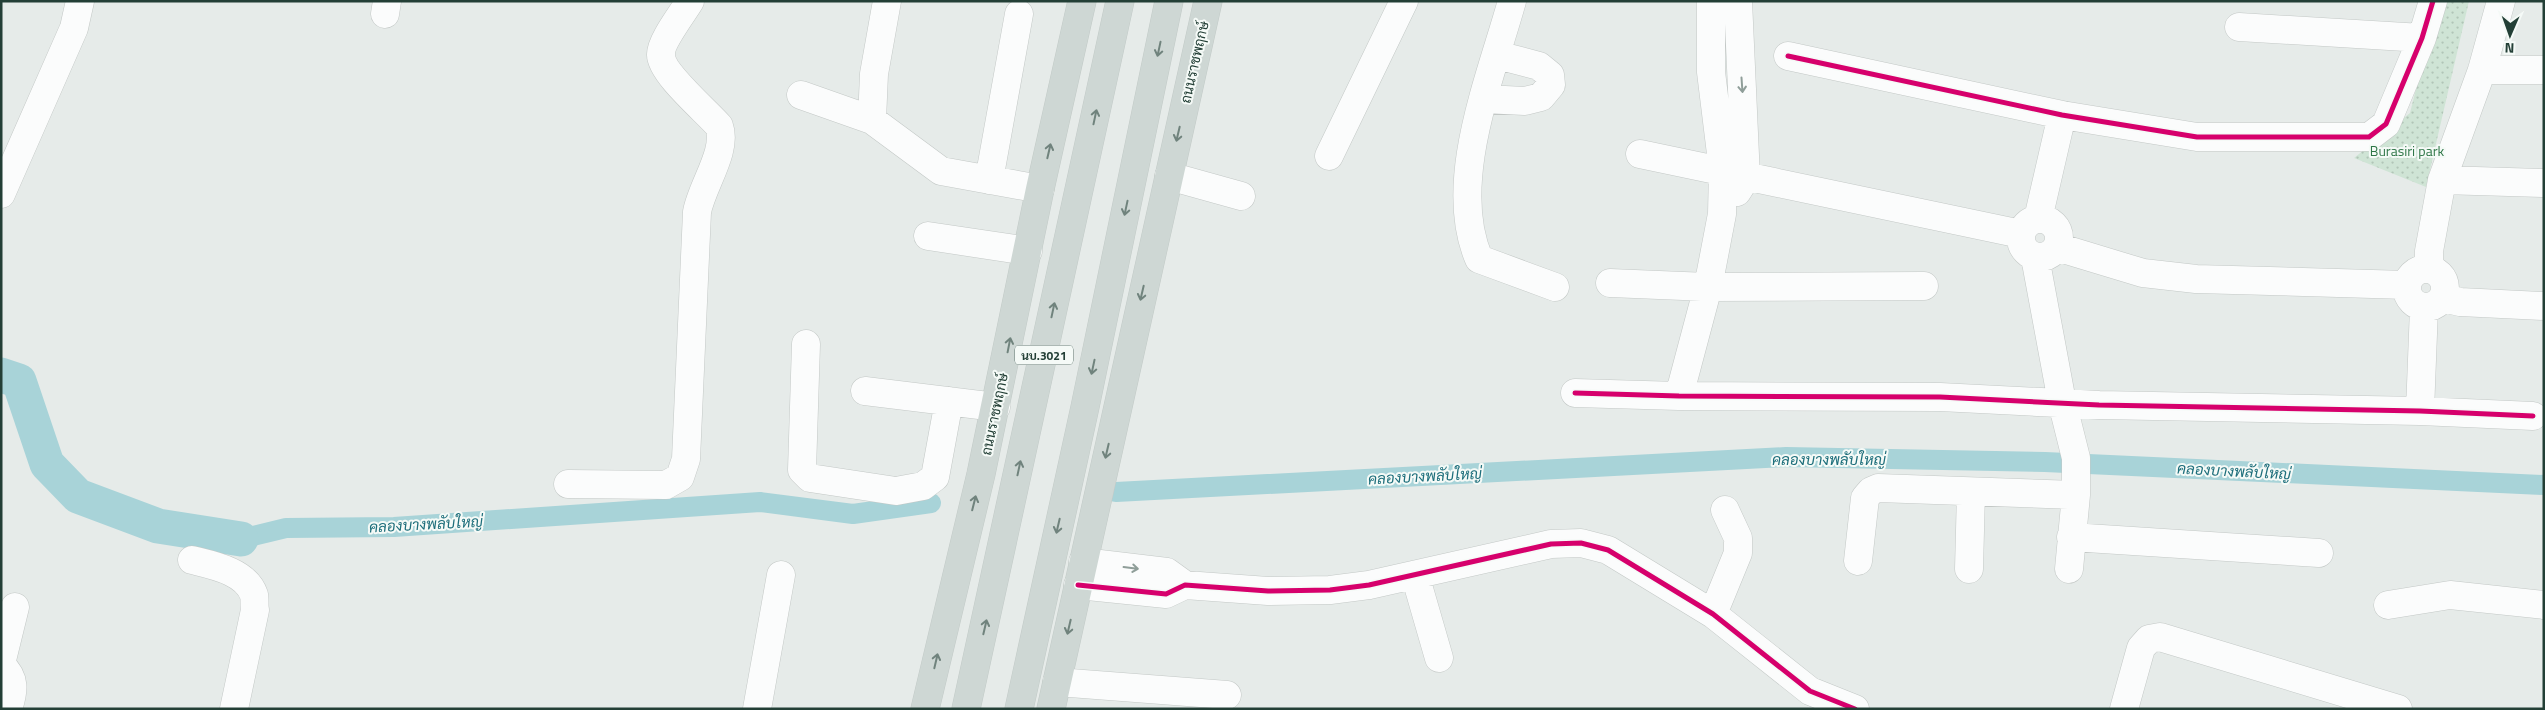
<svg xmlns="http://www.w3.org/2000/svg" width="2545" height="710" viewBox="0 0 2545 710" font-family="'Titillium Web',Sarabun,sans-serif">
  <defs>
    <pattern id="park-dots" width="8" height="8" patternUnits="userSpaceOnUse" patternTransform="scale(1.25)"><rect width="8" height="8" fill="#cfe4d5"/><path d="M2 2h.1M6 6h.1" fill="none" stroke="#b1c5b7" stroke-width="1.8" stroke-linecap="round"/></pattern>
  </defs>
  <rect width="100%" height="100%" fill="#e6ebe9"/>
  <path fill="url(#park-dots)" d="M2438,1H2469L2426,187L2354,158L2410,113Z"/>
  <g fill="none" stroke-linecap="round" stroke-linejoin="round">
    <path stroke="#a8d3d8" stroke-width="20" d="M1116,492L1786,457L2045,462L2544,485
      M241,539L286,528L394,527L760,502L853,514L931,503"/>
    <path stroke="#a8d3d8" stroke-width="35" d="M1,375L19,381L47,464L78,496L158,526L241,539"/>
    <defs>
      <path id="minor" d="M887,1L874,74L872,120L941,171L1040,189
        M1512,1C1491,77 1446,183 1479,259L1555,287
        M385,14L387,1
        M2239,27L2422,38
        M1788,56L2062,115L2197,137H2369L2386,124L2422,38L2433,1
        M2482,70H2544
        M801,95L872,120
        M1484,99L1525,101L1541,97L1551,85L1550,75L1539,66L1497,55
        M1640,154L2021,234
        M1329,156L1404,1
        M1169,176L1241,196
        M989,180L1019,14
        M2442,180L2544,183
        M1737,192L1746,178L1738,1
        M1,194L74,28L80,1
        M2021 238a19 19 0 1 1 38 0a19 19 0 1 1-38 0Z
        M2038,219L2062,115
        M928,236L1028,251
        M2057,247L2143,273L2196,279L2407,285
        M2035,257L2062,402L2076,458V495L2069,569
        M2407 288a19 19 0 1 1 38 0a19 19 0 1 1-38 0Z
        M2429,269V251L2442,180L2482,70L2501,1
        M1610,283L1708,287L1924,286
        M2443,298L2460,302L2544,306
        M806,344L802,470L810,478L896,491L923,486L935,477L949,401
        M865,391L996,407
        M1575,393L1679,396L1940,397L2099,405L2420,411L2533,416
        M1679,396L1708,287L1722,214L1723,170L1711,72V1
        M2420,411L2424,308
        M568,484L666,485L680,477L686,459L697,212C702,185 728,151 719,126C706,111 661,73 661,55C660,42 683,13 690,1
        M2071,537L2319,553
        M192,560C212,565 246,571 254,595C255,599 254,606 255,610L234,709
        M1858,561L1865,498L1871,491L1878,488L2076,495
        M1083,562L1167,572L1185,585
        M1969,569L1971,492
        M1415,575L1439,658
        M1078,585L1166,594L1185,585L1268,591L1330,590L1369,585L1551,544L1581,543L1608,550L1713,614L1810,691L1855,709
        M2388,605L2450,595L2544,605
        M1713,614L1738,553V538L1725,510
        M1,664L15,607
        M1,665C16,678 14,691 8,709
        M1057,682L1227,695
        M757,709L781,575
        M2124,709L2141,648L2149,639L2160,637L2398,709"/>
      <path id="major" d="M925,709L981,474L1040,189L1082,1
        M966,709L1120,1
        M1019,709L1085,407L1169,1
        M1051,709L1208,1"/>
    </defs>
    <use href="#minor" stroke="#c3c8c6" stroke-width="29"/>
    <use href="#major" stroke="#c2cac7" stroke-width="29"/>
    <use href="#minor" stroke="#fbfcfc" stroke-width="28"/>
    <use href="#major" stroke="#ced7d4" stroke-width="28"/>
    <defs>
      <path id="cycleway" d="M1788,56L2062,115L2197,137H2369L2386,124L2422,38L2433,1
        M1575,393L1679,396L1940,397L2099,405L2420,411L2533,416
        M1078,585L1166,594L1185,585L1268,591L1330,590L1369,585L1551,544L1581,543L1608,550L1713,614L1810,691L1855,709"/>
    </defs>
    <use href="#cycleway" stroke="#f5faf7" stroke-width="8"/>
    <use href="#cycleway" stroke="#d6006c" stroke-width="5"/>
  </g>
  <defs><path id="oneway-shaft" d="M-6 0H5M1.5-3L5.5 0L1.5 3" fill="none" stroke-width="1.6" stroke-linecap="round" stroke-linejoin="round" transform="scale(1.25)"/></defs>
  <g stroke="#70837d">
    <use href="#oneway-shaft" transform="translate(1159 49) rotate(102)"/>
    <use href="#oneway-shaft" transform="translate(1095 117) rotate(-78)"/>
    <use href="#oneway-shaft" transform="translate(1178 134) rotate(103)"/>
    <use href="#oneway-shaft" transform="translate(1049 151) rotate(-77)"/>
    <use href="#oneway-shaft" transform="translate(1126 208) rotate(102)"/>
    <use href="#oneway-shaft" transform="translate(1142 293) rotate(103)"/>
    <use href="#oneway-shaft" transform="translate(1053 310) rotate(-78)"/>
    <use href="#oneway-shaft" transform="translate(1009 345) rotate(-79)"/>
    <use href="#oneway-shaft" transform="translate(1093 367) rotate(102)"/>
    <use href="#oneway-shaft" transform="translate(1107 451) rotate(103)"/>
    <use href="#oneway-shaft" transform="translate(1019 468) rotate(-78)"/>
    <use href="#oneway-shaft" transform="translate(974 503) rotate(-76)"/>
    <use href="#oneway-shaft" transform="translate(1058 526) rotate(103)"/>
    <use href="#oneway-shaft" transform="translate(985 627) rotate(-77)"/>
    <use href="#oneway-shaft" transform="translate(1069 627) rotate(103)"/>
    <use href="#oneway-shaft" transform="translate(936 661) rotate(-77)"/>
  </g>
  <g stroke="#8f9e99">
    <use href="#oneway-shaft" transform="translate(1742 85) rotate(86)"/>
    <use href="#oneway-shaft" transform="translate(1131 568) rotate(7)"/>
  </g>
  <g text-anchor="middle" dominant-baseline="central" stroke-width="4" stroke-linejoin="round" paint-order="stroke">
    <rect fill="#f5faf7" stroke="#627770" stroke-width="1" x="1015" y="345.5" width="58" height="19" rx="4"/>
    <g font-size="12" font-weight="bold" fill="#233f36">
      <text x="1044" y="355">นบ.3021</text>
    </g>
    <g font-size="14" fill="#233f36" stroke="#f5faf7">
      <text transform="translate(1194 62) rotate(-77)">ถนนราชพฤกษ์</text>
      <text transform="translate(994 414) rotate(-78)">ถนนราชพฤกษ์</text>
    </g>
    <g font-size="14" fill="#2e7647" stroke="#f5faf7">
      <text x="2407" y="150">Burasiri park</text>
    </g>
    <g font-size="15" font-style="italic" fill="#1d6e7b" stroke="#f5faf7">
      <text x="1829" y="459">คลองบางพลับใหญ่</text>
      <text transform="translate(2234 471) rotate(3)">คลองบางพลับใหญ่</text>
      <text transform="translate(1425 476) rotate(-3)">คลองบางพลับใหญ่</text>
      <text transform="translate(426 524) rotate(-3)">คลองบางพลับใหญ่</text>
    </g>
  </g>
  <rect width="2545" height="710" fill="none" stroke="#233f36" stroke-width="5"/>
  <g transform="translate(2510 35) rotate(182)" stroke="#f5faf7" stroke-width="4" paint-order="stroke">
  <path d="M0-4L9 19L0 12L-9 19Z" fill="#233f36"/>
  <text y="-8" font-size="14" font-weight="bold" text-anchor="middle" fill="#233f36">N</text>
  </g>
</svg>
